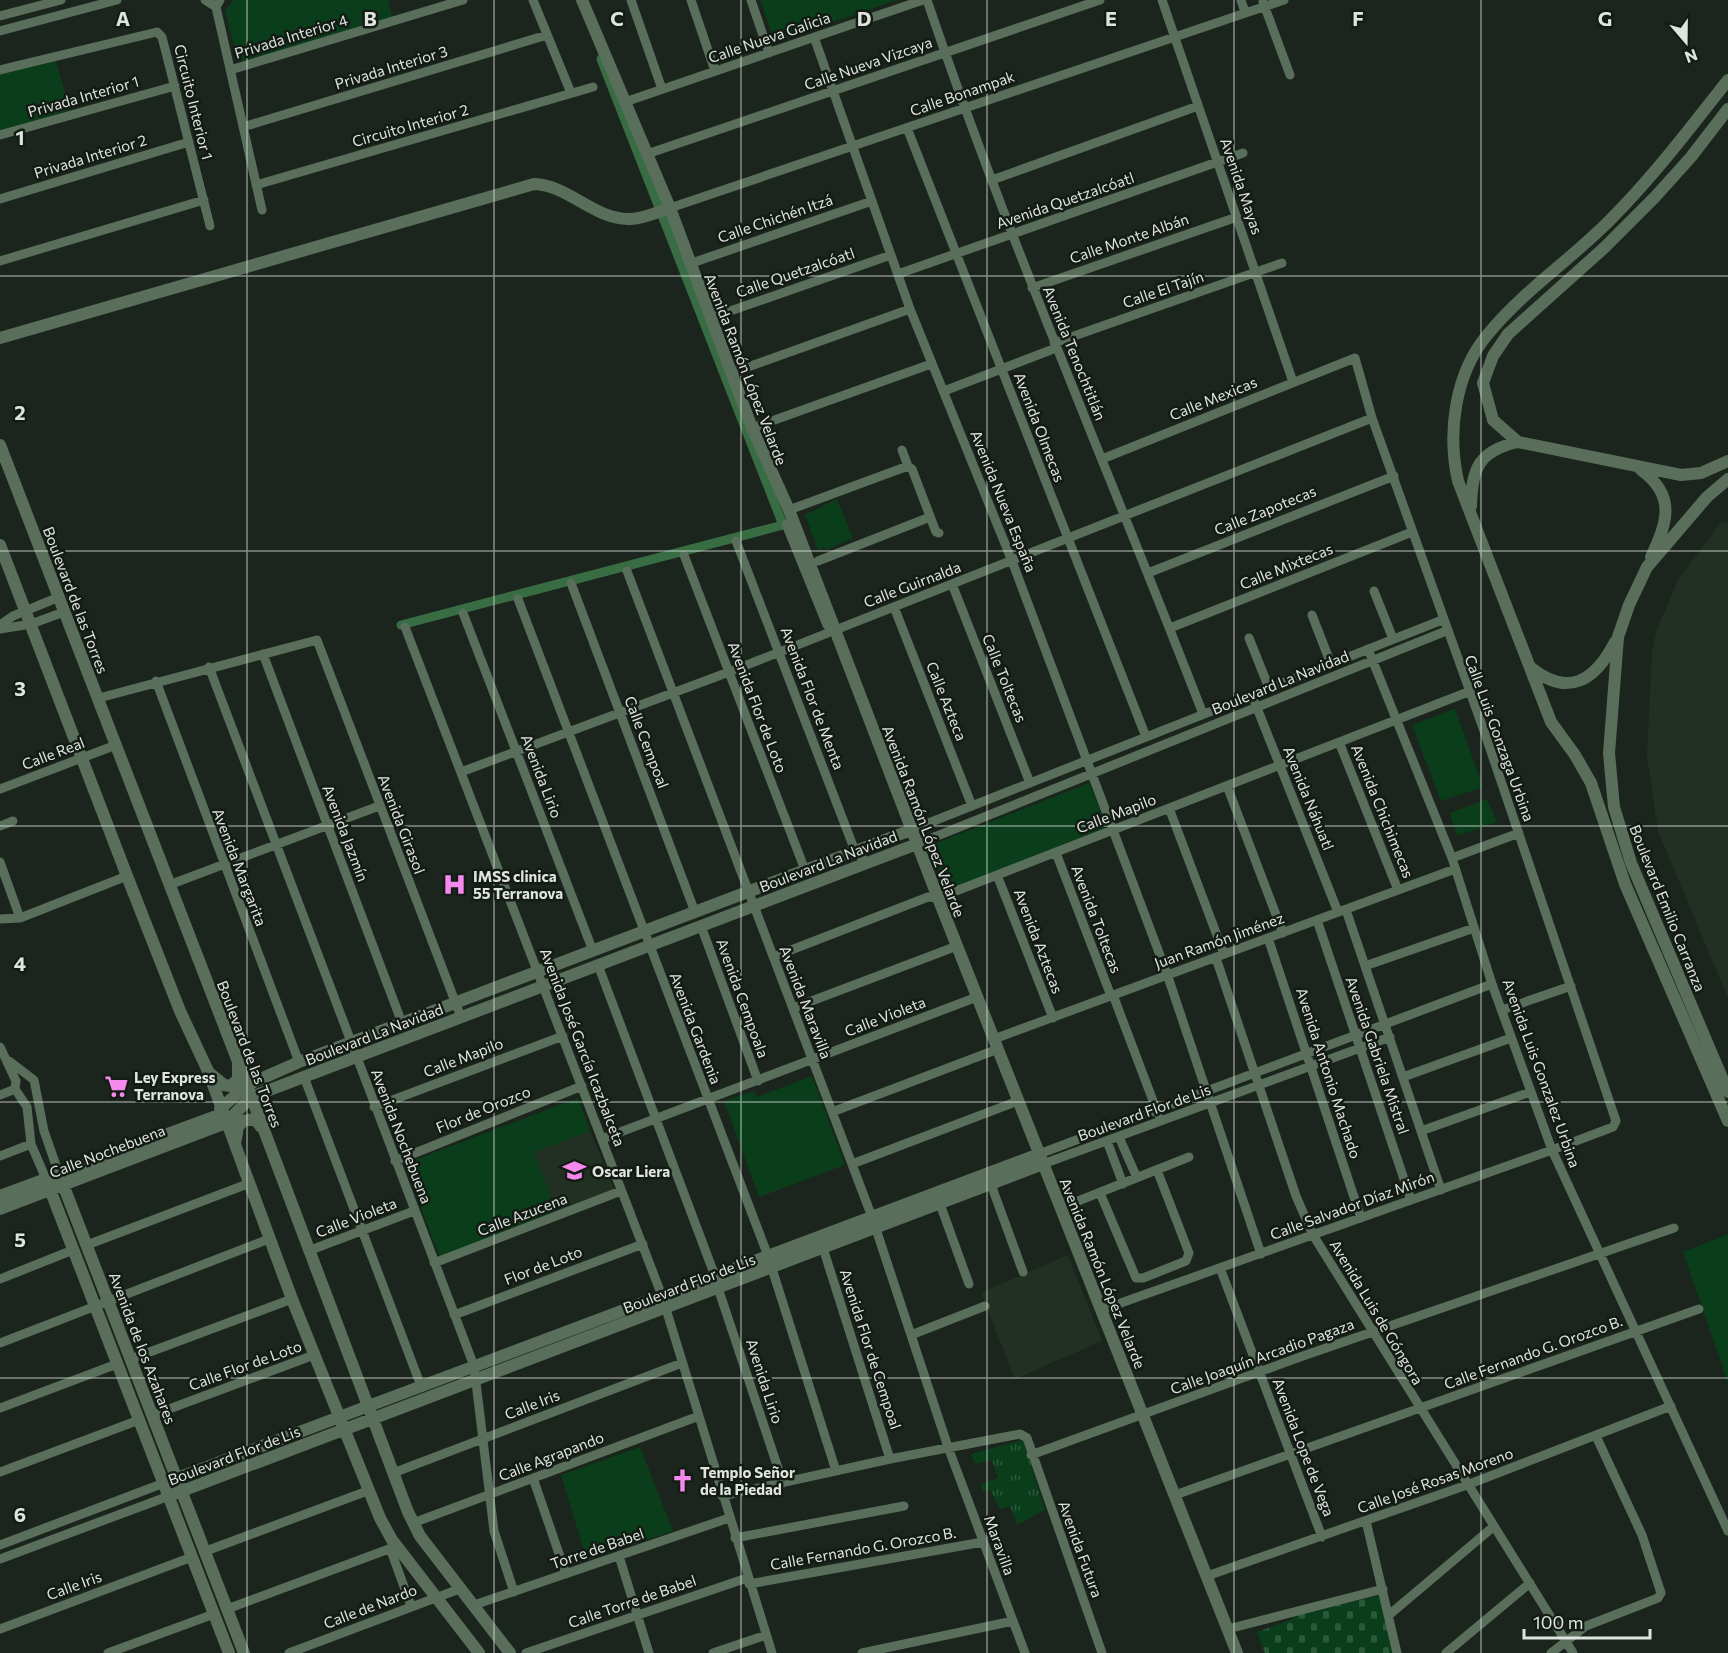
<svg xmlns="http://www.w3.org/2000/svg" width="1728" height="1653" viewBox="0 0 1728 1653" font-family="Commissioner,sans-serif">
  <defs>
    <pattern id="grass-tufts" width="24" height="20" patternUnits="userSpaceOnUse" patternTransform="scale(1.5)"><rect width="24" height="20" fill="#0a3d1a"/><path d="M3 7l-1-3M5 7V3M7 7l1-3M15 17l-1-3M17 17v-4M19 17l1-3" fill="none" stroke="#2d593b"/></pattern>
    <pattern id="cemetery-stones" width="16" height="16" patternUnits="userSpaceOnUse" patternTransform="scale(1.5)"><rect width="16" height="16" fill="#0a3d1a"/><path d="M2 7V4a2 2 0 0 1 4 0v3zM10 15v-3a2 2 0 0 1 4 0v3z" fill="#2d593b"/></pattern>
  </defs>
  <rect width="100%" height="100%" fill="#1c251d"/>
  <path fill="#223024" d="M1721,522L1728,523V998L1658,831L1647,755L1652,652L1657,629L1679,578Z
    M590,1131L614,1189L557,1212L534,1152Z
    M1068,1255L1102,1341L1015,1379L981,1293Z"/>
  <path fill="url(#grass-tufts)" d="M1023,1440L1045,1510L1017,1525L1010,1506L1000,1509L990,1490L983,1492L981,1484L998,1478L992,1460L975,1464L971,1454Z"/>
  <path fill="url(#cemetery-stones)" d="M1381,1595L1394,1653H1265L1257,1632L1291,1620L1295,1615Z"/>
  <path fill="#0a3d1a" d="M236,0H388L393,19L238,62L225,11L232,1Z
    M760,0H897L775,42Z
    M56,61L70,110L0,131V74Z
    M837,499L853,538L826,550L824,547L818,550L805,515Z
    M1455,709L1483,787L1441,801L1412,725Z
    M1089,783L1107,827L947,891L929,846Z
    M1487,799L1497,822L1457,836L1450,813Z
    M812,1076L845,1165L759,1197L724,1101L754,1091L757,1097Z
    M578,1098L590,1131L534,1152L557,1212L440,1257L404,1164Z
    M1728,1234V1383L1683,1252Z
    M640,1447L673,1531L587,1560L561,1475Z"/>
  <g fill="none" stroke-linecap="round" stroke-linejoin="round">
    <path stroke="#386d44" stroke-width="9" d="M401,625L783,525L601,59"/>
    <path stroke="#596f5c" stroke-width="9" d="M205,0L216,7
      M220,0L216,7L262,210
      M533,0L571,93
      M631,0L662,89
      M691,0L715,71
      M751,0L769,53
      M927,0C1009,242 1111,476 1203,714
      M1162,0L1293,382
      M1241,0L1245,12
      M1263,2L1290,75
      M0,16L61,0
      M0,31L117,0
      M814,37L910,309L1012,561L1167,974L1261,1254
      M0,70L157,32L162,37L210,226
      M230,70L463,0
      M625,102L923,0
      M243,127L547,35
      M907,128L1146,737
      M0,135L175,86
      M647,154L1100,0
      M992,180L1198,106
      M256,185L593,87
      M0,199L189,142
      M670,208L1284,0
      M0,261L204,200
      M689,264L872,201
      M898,274L1243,153
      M1032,288L1237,217
      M710,318L891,255
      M1054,343L1282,263
      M731,373L910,309
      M944,391L1056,348
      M752,428L931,364
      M902,450L908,466
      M789,510L908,466L912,469L936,532L939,533
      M786,524L827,625
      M736,541L855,851L867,863
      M684,555L805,870
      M818,561L930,517
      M627,571L872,1217L948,1447L1025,1653
      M1148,573L1394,476
      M571,583L695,912
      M952,584L1030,783
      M1374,591L1393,639
      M518,599L768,1256L836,1471
      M894,607L972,806
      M463,613L593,951
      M1312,615L1331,664
      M0,625L13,616L59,597
      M405,627L662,1296L772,1653
      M1170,628L1412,532
      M0,629L31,624L64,612
      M1249,638L1269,688
      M1368,649L1452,858L1492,984L1552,1150L1728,1531
      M263,654L402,1023
      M209,667L474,1366L494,1531L514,1592
      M156,681L299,1062
      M99,698L317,640L461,1017
      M1255,703L1338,912
      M1339,742L1398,890
      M461,772L729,672L1372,418
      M1227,786L1283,933
      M0,789L116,745
      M1169,808L1224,954
      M0,826L13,821
      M911,830L1442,620
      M917,844L1446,631
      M1056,853L1111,996
      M1452,858L1519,833
      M0,862L20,918
      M997,875L1053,1018
      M169,885L379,806
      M1346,910L1441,1190
      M0,919L20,918L127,876
      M1317,920L1411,1200
      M701,926L758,1081
      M1268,938L1361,1218
      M773,957L928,897L938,898L1468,692
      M1216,958L1296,1196L1313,1235L1573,1653
      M598,965L715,1276
      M1365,966L1474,928
      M1113,995L1158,1114
      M793,1008L957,946
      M1502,1010L1571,986
      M994,1039L1455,869
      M0,1047L16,1081L15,1089L27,1107L31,1144L46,1179
      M9,1061L34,1080L44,1131L59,1174
      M304,1077L421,1386
      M1403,1077L1511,1038
      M0,1095L15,1089
      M374,1107L563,1036
      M832,1112L998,1049
      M1421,1131L1530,1092
      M1119,1137L1137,1178
      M602,1139L977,997
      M1107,1141L1123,1184
      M1039,1154L1492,984
      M0,1156L31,1144
      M395,1161L582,1086
      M852,1164L1018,1101
      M1043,1164L1390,1037
      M989,1179L1023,1272
      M1100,1193L1136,1278H1143L1186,1261L1189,1253L1157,1170
      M1073,1203L1189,1157
      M940,1204L969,1284
      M87,1245L250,1183
      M823,1248L890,1459
      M308,1251L414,1211
      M434,1263L621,1191
      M1220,1268L1322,1537
      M0,1279L73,1250
      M718,1288L783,1483
      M1101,1310L1552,1150L1613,1127L1616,1121L1483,728L1372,418L1355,358L1102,459
      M454,1315L643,1244
      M911,1335L985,1306
      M0,1343L269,1239
      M131,1359L292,1299
      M0,1408L117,1364
      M153,1415L314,1355
      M1031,1455L1300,1357L1674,1228
      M0,1472L139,1420
      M393,1473L682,1363
      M533,1478L566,1574
      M1175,1495L1699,1309
      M722,1496L890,1459L1020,1434L1027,1438L1102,1653
      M1366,1521L1397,1653
      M413,1523L699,1416
      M735,1538L904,1506
      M0,1545L164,1483
      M390,1548L411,1606
      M206,1551L370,1490
      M619,1556L649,1653
      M0,1559L169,1496
      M1207,1576L1467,1485L1671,1406
      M749,1584L983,1542
      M474,1605L729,1518
      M227,1609L397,1546
      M1389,1615L1493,1527
      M0,1629L192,1557
      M1228,1629L1383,1589
      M108,1653L214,1614
      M289,1653L462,1588
      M526,1653L747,1578
      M713,1653L766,1635
      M862,1653L1013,1621
      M1446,1653L1530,1583
      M1551,1653L1586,1626L1658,1598L1661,1593L1642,1535L1596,1436"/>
    <path stroke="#596f5c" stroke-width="12" d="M582,0L670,208L752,428L789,510L938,898L1237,1653
      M1728,80C1690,128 1654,176 1611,219C1572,259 1523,291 1488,334C1455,373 1447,432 1458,481L1551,722L1575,755L1591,783L1625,884L1728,1121
      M1728,109L1691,157L1655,197L1604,248L1508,334L1493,356L1483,383L1493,420L1518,442L1681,475L1701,473L1728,461
      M0,338L534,184C569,185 594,220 630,219C643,219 658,212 670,208
      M0,445L247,1085L408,1512L420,1536L510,1653
      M1641,470C1677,496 1667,523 1651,557
      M1728,479L1707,497L1647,567L1629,605L1618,637L1609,753L1614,807L1631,863L1728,1092
      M1471,506C1472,469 1478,451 1518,442
      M0,545L127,876L180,1011L208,1071L292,1299L380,1518L392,1540L479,1653
      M1530,667C1568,698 1595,681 1615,642
      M208,1072L224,1085L231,1086L238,1079V1065
      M220,1109L247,1085L299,1062L911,830
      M235,1144L238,1127L243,1121L255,1119L261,1127
      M59,1174L244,1653
      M46,1179L229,1653
      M0,1196L222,1114
      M0,1209L226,1123L251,1097L917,844
      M164,1483L1039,1154
      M169,1496L1043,1164"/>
  </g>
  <path fill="none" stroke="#dfe4df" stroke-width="1.5" stroke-opacity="0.55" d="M247,0V1653M494,0V1653M741,0V1653M987,0V1653M1234,0V1653M1481,0V1653M0,276H1728M0,551H1728M0,826H1728M0,1102H1728M0,1378H1728"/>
  <defs>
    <symbol id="hospital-bare" viewBox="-9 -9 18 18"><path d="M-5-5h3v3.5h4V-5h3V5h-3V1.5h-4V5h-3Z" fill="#f589ee" stroke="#131b14" stroke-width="2.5" paint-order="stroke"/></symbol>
    <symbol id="supermarket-bare" viewBox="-9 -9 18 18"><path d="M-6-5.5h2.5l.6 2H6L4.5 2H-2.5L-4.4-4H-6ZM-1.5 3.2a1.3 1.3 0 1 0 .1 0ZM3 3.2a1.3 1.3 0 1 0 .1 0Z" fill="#f589ee" stroke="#131b14" stroke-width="2.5" paint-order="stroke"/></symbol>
    <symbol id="school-bare" viewBox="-9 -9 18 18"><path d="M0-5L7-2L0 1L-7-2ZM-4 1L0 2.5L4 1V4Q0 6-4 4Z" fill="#f589ee" stroke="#131b14" stroke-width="2.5" paint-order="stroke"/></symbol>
    <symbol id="church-bare" viewBox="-9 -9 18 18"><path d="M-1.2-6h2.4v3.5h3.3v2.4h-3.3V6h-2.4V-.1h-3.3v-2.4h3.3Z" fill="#f589ee" stroke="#131b14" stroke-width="2.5" paint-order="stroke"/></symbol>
  </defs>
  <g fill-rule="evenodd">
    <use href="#hospital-bare" x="438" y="868" width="33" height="33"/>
    <use href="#supermarket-bare" x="100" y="1070" width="33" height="33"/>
    <use href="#school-bare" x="558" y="1154" width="33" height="33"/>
    <use href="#church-bare" x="666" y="1464" width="33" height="33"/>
  </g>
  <g text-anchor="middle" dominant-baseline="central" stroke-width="5" stroke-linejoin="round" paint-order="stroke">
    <g font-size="15" fill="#dfe4df" stroke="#131b14">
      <text transform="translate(291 36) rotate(-17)">Privada Interior 4</text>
      <text transform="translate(769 37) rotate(-19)">Calle Nueva Galicia</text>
      <text transform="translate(868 63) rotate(-19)">Calle Nueva Vizcaya</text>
      <text transform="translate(391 67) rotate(-17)">Privada Interior 3</text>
      <text transform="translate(962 93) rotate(-19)">Calle Bonampak</text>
      <text transform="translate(83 96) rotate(-16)">Privada Interior 1</text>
      <text transform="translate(194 102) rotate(76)">Circuito Interior 1</text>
      <text transform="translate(410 125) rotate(-16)">Circuito Interior 2</text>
      <text transform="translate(90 156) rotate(-17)">Privada Interior 2</text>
      <text transform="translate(1242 186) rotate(71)">Avenida Mayas</text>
      <text transform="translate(1065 200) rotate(-19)">Avenida Quetzalcóatl</text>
      <text transform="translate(775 218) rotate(-19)">Calle Chichén Itzá</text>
      <text transform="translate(1129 238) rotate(-19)">Calle Monte Albán</text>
      <text transform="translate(795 272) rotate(-19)">Calle Quetzalcóatl</text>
      <text transform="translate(1163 289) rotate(-19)">Calle El Tajín</text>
      <text transform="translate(1075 353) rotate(68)">Avenida Tenochtitlán</text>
      <text transform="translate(746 369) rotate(69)">Avenida Ramón López Velarde</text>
      <text transform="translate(1213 398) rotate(-22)">Calle Mexicas</text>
      <text transform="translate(1040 427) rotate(69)">Avenida Olmecas</text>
      <text transform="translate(1004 501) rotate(68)">Avenida Nueva España</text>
      <text transform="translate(1265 510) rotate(-22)">Calle Zapotecas</text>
      <text transform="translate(1286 566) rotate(-22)">Calle Mixtecas</text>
      <text transform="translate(912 584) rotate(-21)">Calle Guirnalda</text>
      <text transform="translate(76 600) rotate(69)">Boulevard de las Torres</text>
      <text transform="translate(1005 678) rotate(68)">Calle Toltecas</text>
      <text transform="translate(1280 682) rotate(-22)">Boulevard La Navidad</text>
      <text transform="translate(813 698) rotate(69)">Avenida Flor de Menta</text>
      <text transform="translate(947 701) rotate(68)">Calle Azteca</text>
      <text transform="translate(758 707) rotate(69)">Avenida Flor de Loto</text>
      <text transform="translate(1500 738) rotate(70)">Calle Luis Gonzaga Urbina</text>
      <text transform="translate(647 742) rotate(69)">Calle Cempoal</text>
      <text transform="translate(53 753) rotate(-21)">Calle Real</text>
      <text transform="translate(542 776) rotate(69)">Avenida Lirio</text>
      <text transform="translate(1309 798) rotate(68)">Avenida Náhuatl</text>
      <text transform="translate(1383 811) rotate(68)">Avenida Chichimecas</text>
      <text transform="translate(1116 813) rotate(-21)">Calle Mapilo</text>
      <text transform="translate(924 821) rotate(69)">Avenida Ramón López Velarde</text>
      <text transform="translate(402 824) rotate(69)">Avenida Girasol</text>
      <text transform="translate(346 833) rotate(69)">Avenida Jazmín</text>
      <text transform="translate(828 861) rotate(-21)">Boulevard La Navidad</text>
      <text transform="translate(240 867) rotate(69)">Avenida Margarita</text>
      <text transform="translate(1668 908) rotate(68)">Boulevard Emilio Carranza</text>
      <text transform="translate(1097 919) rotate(69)">Avenida Toltecas</text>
      <text transform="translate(1219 940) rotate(-20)">Juan Ramón Jiménez</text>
      <text transform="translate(1039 941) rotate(69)">Avenida Aztecas</text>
      <text transform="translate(743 998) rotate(70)">Avenida Cempoala</text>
      <text transform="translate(806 1002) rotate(69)">Avenida Maravilla</text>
      <text transform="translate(885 1016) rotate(-21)">Calle Violeta</text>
      <text transform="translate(696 1028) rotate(69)">Avenida Gardenia</text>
      <text transform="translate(374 1034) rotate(-21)">Boulevard La Navidad</text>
      <text transform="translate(583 1047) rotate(69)">Avenida José García Icazbalceta</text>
      <text transform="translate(250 1054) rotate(69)">Boulevard de las Torres</text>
      <text transform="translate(1378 1055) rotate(71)">Avenida Gabriela Mistral</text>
      <text transform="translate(463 1057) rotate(-21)">Calle Mapilo</text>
      <text transform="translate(1329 1073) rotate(72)">Avenida Antonio Machado</text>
      <text transform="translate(1542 1073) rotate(70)">Avenida Luis Gonzalez Urbina</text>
      <text transform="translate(483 1109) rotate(-22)">Flor de Orozco</text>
      <text transform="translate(1144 1112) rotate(-20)">Boulevard Flor de Lis</text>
      <text transform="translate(402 1136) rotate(69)">Avenida Nochebuena</text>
      <text transform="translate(107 1151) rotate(-21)">Calle Nochebuena</text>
      <text transform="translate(1352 1205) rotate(-20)">Calle Salvador Díaz Mirón</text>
      <text transform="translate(522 1214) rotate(-21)">Calle Azucena</text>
      <text transform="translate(356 1217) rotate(-21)">Calle Violeta</text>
      <text transform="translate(543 1265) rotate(-21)">Flor de Loto</text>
      <text transform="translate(1103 1273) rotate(68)">Avenida Ramón López Velarde</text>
      <text transform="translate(689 1283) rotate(-21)">Boulevard Flor de Lis</text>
      <text transform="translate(1377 1312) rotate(59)">Avenida Luis de Góngora</text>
      <text transform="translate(143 1348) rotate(69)">Avenida de los Azahares</text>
      <text transform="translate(871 1349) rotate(72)">Avenida Flor de Cempoal</text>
      <text transform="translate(1533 1352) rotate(-20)">Calle Fernando G. Orozco B.</text>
      <text transform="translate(1262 1356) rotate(-20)">Calle Joaquín Arcadio Pagaza</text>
      <text transform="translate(245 1365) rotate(-20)">Calle Flor de Loto</text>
      <text transform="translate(765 1381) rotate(72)">Avenida Lirio</text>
      <text transform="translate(532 1404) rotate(-21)">Calle Iris</text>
      <text transform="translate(1304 1447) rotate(69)">Avenida Lope de Vega</text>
      <text transform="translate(234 1455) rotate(-21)">Boulevard Flor de Lis</text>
      <text transform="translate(551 1456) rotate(-21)">Calle Agrapando</text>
      <text transform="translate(1435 1480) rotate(-20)">Calle José Rosas Moreno</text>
      <text transform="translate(1000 1545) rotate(70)">Maravilla</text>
      <text transform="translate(597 1548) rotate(-19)">Torre de Babel</text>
      <text transform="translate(863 1548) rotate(-10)">Calle Fernando G. Orozco B.</text>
      <text transform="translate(1081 1549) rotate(70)">Avenida Futura</text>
      <text transform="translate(74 1585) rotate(-20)">Calle Iris</text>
      <text transform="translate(632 1601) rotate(-19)">Calle Torre de Babel</text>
      <text transform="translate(370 1606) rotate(-21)">Calle de Nardo</text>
    </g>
    <g font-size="15" font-weight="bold" fill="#dfe4df" stroke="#131b14" text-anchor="start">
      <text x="473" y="876">IMSS clinica<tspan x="473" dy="17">55 Terranova</tspan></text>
      <text x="134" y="1077">Ley Express<tspan x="134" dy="17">Terranova</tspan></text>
      <text x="592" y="1171">Oscar Liera</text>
      <text x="700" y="1472">Templo Señor<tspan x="700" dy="17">de la Piedad</tspan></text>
    </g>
  </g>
  <g font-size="20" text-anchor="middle" font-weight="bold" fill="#dfe4df" stroke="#131b14" stroke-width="5" stroke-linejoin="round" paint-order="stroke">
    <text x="123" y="26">A</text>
    <text x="370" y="26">B</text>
    <text x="617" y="26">C</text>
    <text x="864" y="26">D</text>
    <text x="1111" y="26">E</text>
    <text x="1358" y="26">F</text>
    <text x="1605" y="26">G</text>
    <text x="20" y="145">1</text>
    <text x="20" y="420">2</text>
    <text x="20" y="696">3</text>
    <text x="20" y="971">4</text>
    <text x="20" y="1247">5</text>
    <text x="20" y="1522">6</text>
  </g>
  <g transform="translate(1686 42) rotate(160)" stroke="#131b14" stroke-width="4.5" paint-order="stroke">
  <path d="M0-4.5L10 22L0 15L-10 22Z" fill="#dfe4df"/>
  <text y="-9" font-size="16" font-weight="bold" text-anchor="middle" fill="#dfe4df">N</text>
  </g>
  <path d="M1524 1629v9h126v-9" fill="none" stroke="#dfe4df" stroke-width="3"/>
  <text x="1533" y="1629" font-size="18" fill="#dfe4df" stroke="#131b14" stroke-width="4.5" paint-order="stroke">100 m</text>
</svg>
